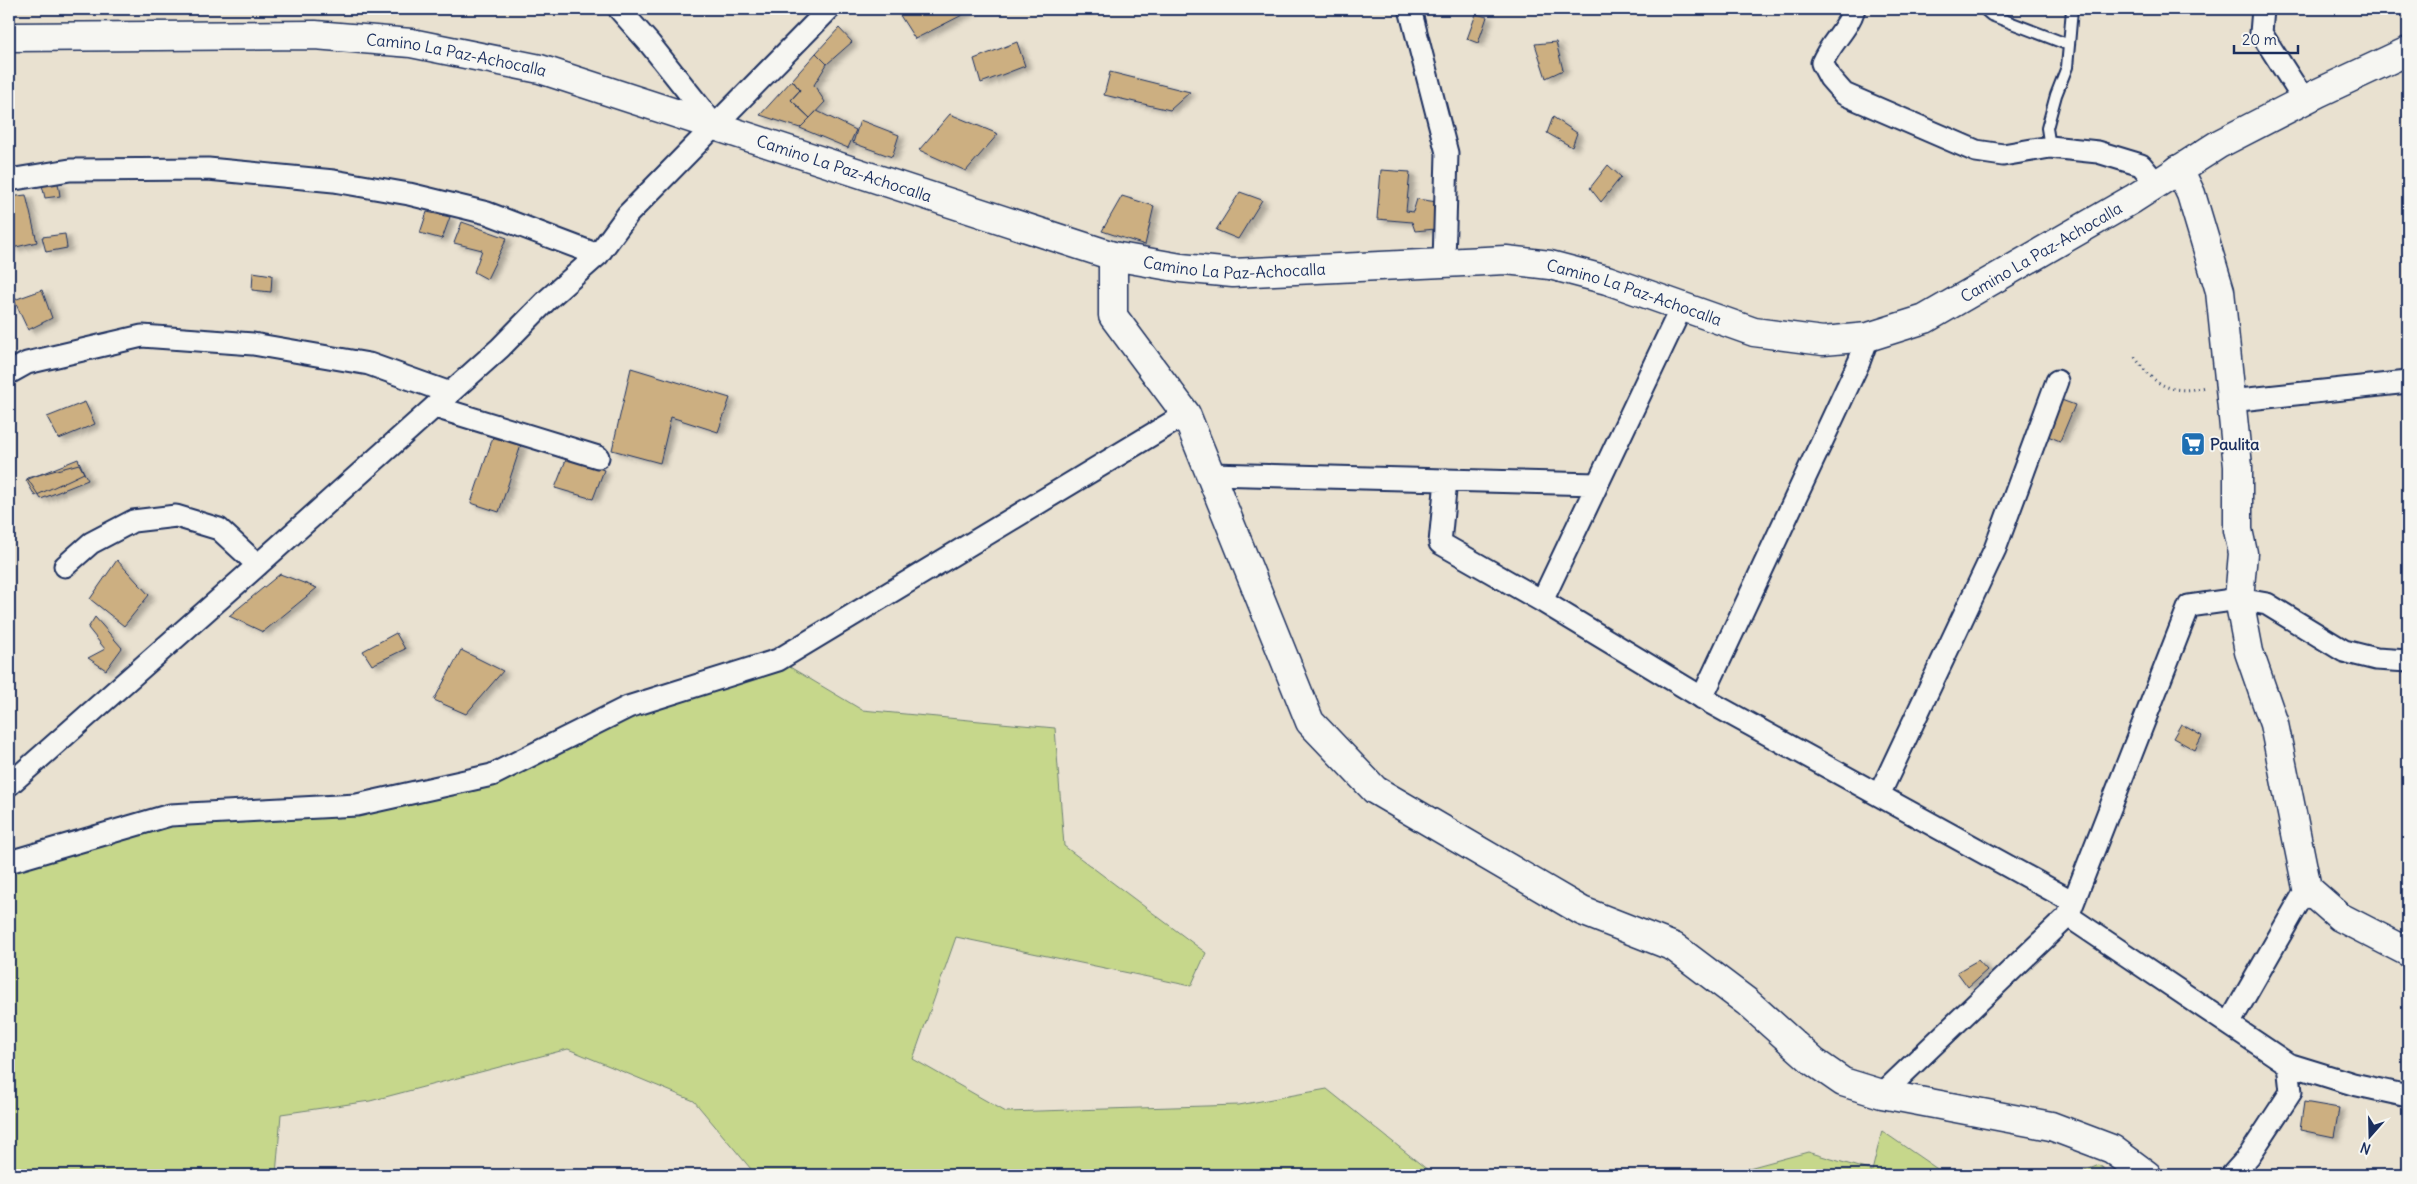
<svg xmlns="http://www.w3.org/2000/svg" width="2417" height="1184" viewBox="0 0 2417 1184" font-family="Delius,sans-serif">
  <defs>
    <filter id="shadow"><feDropShadow dx="5.5" dy="3" stdDeviation="2.5" flood-color="#0004"/></filter>
  </defs>
  <rect width="100%" height="100%" fill="#e9e1d0"/>
  <filter id="ink" filterUnits="userSpaceOnUse"><feTurbulence type="fractalNoise" baseFrequency=".02" numOctaves="2"/><feDisplacementMap in="SourceGraphic" scale="10" xChannelSelector="R" yChannelSelector="G"/><feConvolveMatrix kernelMatrix="1 2 1 2 8 2 1 2 1" color-interpolation-filters="sRGB"/></filter>
  <g filter="url(#ink)">
    <path fill="#c6d78b" stroke="#708374" d="M778,660L862,710L1055,728L1064,846L1206,953L1191,986L956,937L913,1059L1006,1112L1239,1105L1327,1089L1434,1175H756L694,1101L568,1049L370,1101L281,1114L276,1175H9V862L170,815L357,805L492,775L628,707Z
      M1882,1131L1946,1175H1723L1808,1152L1872,1171Z
      M2099,1165L2113,1175H2075Z"/>
    <path fill="#ccaf81" stroke="#1b2f5e" filter="url(#shadow)" d="M896,9H974L915,39Z
      M1476,14L1487,17L1478,43L1467,39Z
      M839,28L852,42L827,64L816,53Z
      M1017,42L1025,66L981,83L974,59Z
      M1556,42L1563,70L1546,78L1535,44Z
      M816,53L827,64L814,85L825,102L810,118L791,100L800,90L792,80Z
      M1110,72L1190,92L1170,110L1104,95Z
      M792,80L800,90L791,100L810,118L800,128L760,115Z
      M817,111L856,130L848,148L800,128Z
      M950,114L998,134L966,171L919,150Z
      M1553,117L1577,133L1572,147L1547,133Z
      M860,120L899,135L892,157L853,143Z
      M1608,165L1621,177L1601,202L1590,188Z
      M1381,170L1410,172L1406,211L1413,212L1417,199L1437,202L1435,229L1415,231L1412,222L1377,219Z
      M58,183L60,196L45,198L42,185Z
      M1240,192L1262,200L1238,239L1216,230Z
      M26,195L37,242L12,248L9,237V197Z
      M1122,196L1154,206L1145,245L1102,231Z
      M427,212L450,217L442,239L420,233Z
      M462,222L507,238L487,279L474,272L482,250L454,243Z
      M65,234L67,248L46,252L42,237Z
      M253,272L272,275L271,292L252,290Z
      M42,290L52,318L28,330L14,300Z
      M631,368L730,398L718,432L671,417L660,463L612,450Z
      M2056,398L2075,405L2060,441L2043,434Z
      M85,402L95,424L59,439L47,417Z
      M494,434L521,445L499,512L471,503Z
      M567,457L604,470L593,499L555,488Z
      M78,459L84,473L35,496L26,480Z
      M79,464L88,480L41,499L27,478Z
      M117,560L149,595L124,626L90,599Z
      M280,574L317,588L263,632L229,616Z
      M95,617L122,648L106,670L88,658L105,649L88,628Z
      M396,633L405,649L372,665L363,651Z
      M461,650L503,671L466,714L434,700Z
      M2181,724L2202,736L2195,750L2173,738Z
      M1978,960L1987,970L1968,987L1957,972Z
      M2304,1102L2339,1108L2334,1137L2300,1130Z"/>
    <g fill="none" stroke-linecap="round" stroke-linejoin="round">
      <defs>
        <path id="lane" d="M1984,9L1991,15L2069,45L2067,67L2056,95L2047,128L2050,147
          M2069,45L2072,9"/>
        <path id="street" d="M619,9L650,44L715,126
          M1410,9L1447,153L1444,263
          M1854,9C1848,29 1830,43 1822,63L1830,78L1844,94L1976,151L2003,155L2050,147L2098,152L2141,165L2157,184
          M2263,9L2261,33L2304,100
          M9,180L70,170L208,169L334,181L409,194L487,213L598,255
          M1681,308L1542,601L1711,703L2066,898L2073,902L2068,916L2288,1064L2291,1092L2249,1156L2232,1175
          M9,373L27,363L142,336L253,344L369,364L450,393
          M2230,401L2408,382
          M435,407L598,457
          M1211,474L1597,484
          M1446,480L1440,543L1542,601
          M65,566L91,543L133,521L176,516L219,529L258,565
          M1702,698L1859,362L1868,337
          M9,785L249,573L500,348L547,300L598,255L628,214L829,9
          M1879,795L1995,549L2057,381
          M9,862L170,815L357,805L492,775L628,707L778,660L1186,414
          M2229,1024L2307,888
          M2288,1064L2353,1084L2408,1096
          M1882,1094L2068,916L2189,606L2239,599L2267,604L2344,651L2376,659L2408,661"/>
        <path id="secondary" d="M2179,169L2191,194L2220,291L2238,466V530L2243,553L2239,599L2249,652L2274,724L2307,888L2340,917L2408,952
          M1113,256V316L1186,414L1310,722L1375,790L1582,911L1674,947L1747,1002L1814,1062L1843,1082L1882,1094L2051,1126L2112,1149L2147,1175"/>
        <g id="primary">
          <path id="s1" d="M9,37L315,35L411,43L540,69L1113,256L1181,268L1233,273L1506,260L1550,265L1607,280L1754,332L1823,341L1868,337L1925,319L2133,199L2219,144L2318,93L2408,51"/>
        </g>
      </defs>
      <use href="#lane" stroke="#1b2f5e" stroke-width="14"/>
      <use href="#street" stroke="#1b2f5e" stroke-width="25"/>
      <use href="#secondary" stroke="#1b2f5e" stroke-width="31"/>
      <use href="#primary" stroke="#1b2f5e" stroke-width="31"/>
      <path stroke="#1b2f5e" stroke-width="3" stroke-dasharray="1 4" stroke-linecap="butt" d="M2135,357C2154,386 2172,395 2205,387"/>
      <use href="#lane" stroke="#f6f6f2" stroke-width="10"/>
      <use href="#street" stroke="#f6f6f2" stroke-width="21"/>
      <use href="#secondary" stroke="#f6f6f2" stroke-width="28"/>
      <use href="#primary" stroke="#f6f6f2" stroke-width="28"/>
    </g>
  </g>
  <defs>
    <symbol id="supermarket-square" viewBox="-11 -11 22 22"><rect x="-9" y="-9" width="18" height="18" rx="4" fill="#1f6fb2" stroke="#f6f6f2"/><path d="M-6-5.5h2.5l.6 2H6L4.5 2H-2.5L-4.4-4H-6ZM-1.5 3.2a1.3 1.3 0 1 0 .1 0ZM3 3.2a1.3 1.3 0 1 0 .1 0Z" fill="#fff"/></symbol>
  </defs>
  <g fill-rule="evenodd">
    <use href="#supermarket-square" x="2179" y="430" width="28" height="28"/>
  </g>
  <g text-anchor="middle" dominant-baseline="central" stroke-width="4" stroke-linejoin="round" paint-order="stroke">
    <g font-size="16" fill="#1b2f5e" stroke="#f6f6f2">
      <text stroke="none"><textPath href="#s1" startOffset="449">Camino La Paz-Achocalla</textPath></text>
      <text stroke="none"><textPath href="#s1" startOffset="854">Camino La Paz-Achocalla</textPath></text>
      <text stroke="none"><textPath href="#s1" startOffset="2099">Camino La Paz-Achocalla</textPath></text>
      <text stroke="none"><textPath href="#s1" startOffset="1259">Camino La Paz-Achocalla</textPath></text>
      <text stroke="none"><textPath href="#s1" startOffset="1664">Camino La Paz-Achocalla</textPath></text>
    </g>
    <g font-size="16" font-weight="bold" fill="#1b2f5e" stroke="#f6f6f2" text-anchor="start">
      <text x="2210" y="444">Paulita</text>
    </g>
  </g>
  <rect width="2417" height="1184" fill="none" stroke="#f6f6f2" stroke-width="30"/>
  <rect x="15" y="15" width="2387" height="1154" fill="none" stroke="#1b2f5e" stroke-width="2" filter="url(#ink)"/>
  <g transform="translate(2370 1136) rotate(200)" stroke="#f6f6f2" stroke-width="4" paint-order="stroke">
  <path d="M0-4L9 19L0 12L-9 19Z" fill="#1b2f5e"/>
  <text y="-8" font-size="14" font-weight="bold" text-anchor="middle" fill="#1b2f5e">N</text>
  </g>
  <path d="M2234 45v8h64v-8" fill="none" stroke="#1b2f5e" stroke-width="2.5"/>
  <text x="2242" y="45" font-size="15" fill="#1b2f5e" stroke="#f6f6f2" stroke-width="4" paint-order="stroke">20 m</text>
</svg>
